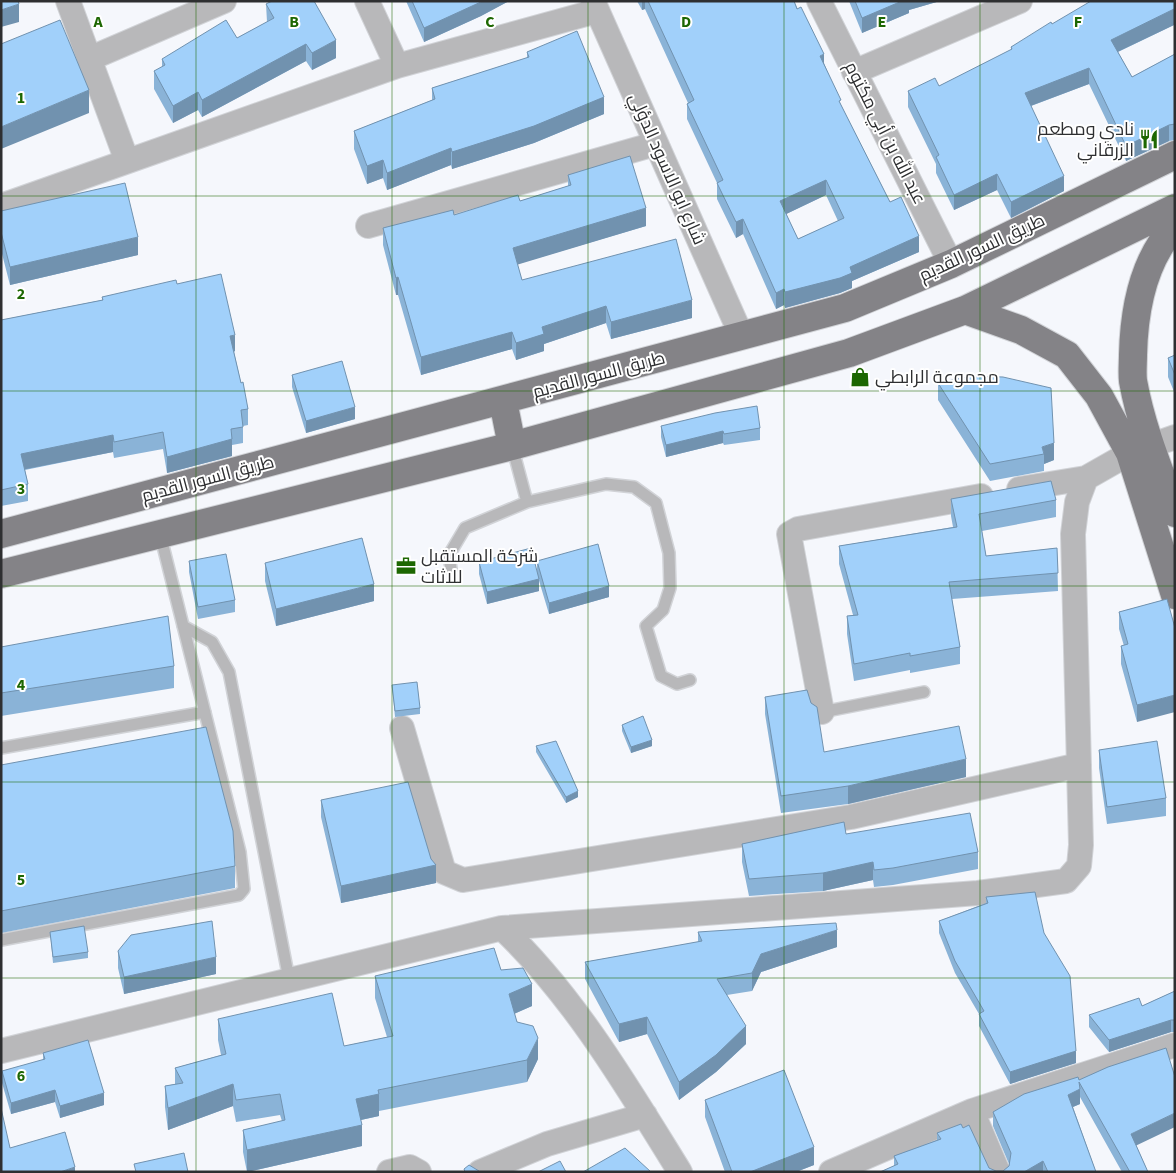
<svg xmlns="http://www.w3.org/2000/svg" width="1176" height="1173" viewBox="0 0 1176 1173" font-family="'Source Sans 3',Cairo,sans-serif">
  <rect width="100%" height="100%" fill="#f5f7fc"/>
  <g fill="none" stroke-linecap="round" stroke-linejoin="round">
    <defs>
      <path id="lane" d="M512,446L527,502
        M451,569L449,555L465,528L527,502L606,484L634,487L656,503L669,553L670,588L663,610L646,626L661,676L677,684L690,680
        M183,626L212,642L229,672L289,979
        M822,712L924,692
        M1,748L205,712
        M1,940L239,895L244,889L240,852L160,534"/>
      <path id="street" d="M68,1L127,161
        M367,1L397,66
        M593,1L742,337
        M819,1L951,264
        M89,59L224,1
        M854,72L1020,1
        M1,206L397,66L597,11
        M368,226L655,144
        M1019,489L1086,478
        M822,712L789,534L798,529L981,496
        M402,728L444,872L463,880L851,817L1079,765
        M502,928C574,996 628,1088 680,1172
        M1,1051L502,928L978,893L1066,881L1079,866L1081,845L1073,534L1077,502L1086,478L1130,453L1175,437
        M972,1111L1175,1045
        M389,1172L410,1167L419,1172
        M480,1172L547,1144L645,1115
        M831,1172L972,1111L998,1172"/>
      <path id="primary" d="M1175,226C1143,260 1134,310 1133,355C1133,363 1132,373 1133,381C1141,426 1159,470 1175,513
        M965,310L1021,330L1067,355L1099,396L1130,453L1175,595
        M503,401L512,446
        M1,534L845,308L951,264L1175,155
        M1,574L512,446L849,353L965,310L1175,208"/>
    </defs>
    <use href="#lane" stroke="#d1d3d7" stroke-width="14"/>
    <use href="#street" stroke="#d1d3d7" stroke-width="26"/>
    <use href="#primary" stroke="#d1d3d7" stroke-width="30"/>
    <use href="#lane" stroke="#b8b8ba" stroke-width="11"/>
    <use href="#street" stroke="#b8b8ba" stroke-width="24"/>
    <use href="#primary" stroke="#848387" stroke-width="28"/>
  </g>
  <path fill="#8ab3d7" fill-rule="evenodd" d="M406,1H509L481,16L424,42Z
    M637,1H794L824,63L841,105L890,202L919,252L852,281V288L840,293L785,308L784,305L776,309L743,234L736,238L717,199V183L687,119V104L688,103L645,9L642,10ZM826,195L838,221L798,239L786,214Z
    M849,1H940L909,10V13L862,33Z
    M1175,1V27L1174,25L1118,52L1132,77L1175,54V140L1169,141L1126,161L1089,84L1031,106L1064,191L1011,218L997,190L954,210L936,173V164L908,107V91L939,86L1011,50V47L1052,24Z
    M266,4L336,58L312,70L306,61L202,117L198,110L173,123L154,89V71L162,67V59L237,38L267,22Z
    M527,52L604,114L534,143L452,169L451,165L387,190L383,178L367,184L354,149V131L432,100V88L527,58Z
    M568,175L646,226L517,264L522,280L692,318L611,339L606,323L544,344V351L516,360L512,349L421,375L398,295H396L383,245V228L454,215L520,201L568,186Z
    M1,211L138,255L10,285L1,250Z
    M177,284L235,351L234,352L241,383L248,409V425L243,426V443L232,445V456L167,473L163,449L114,458L113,452L25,470L28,484V501L1,506V320L102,300V297Z
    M1175,355V394L1168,377V358Z
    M292,375L355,419L306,433L292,387Z
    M938,383L1054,460L1044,464V471L990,481L938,400Z
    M661,426L760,428V440L724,445L723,443L666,457L661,437Z
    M951,499L1056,500V517L982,531L986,556L1057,548L1058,591L952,599L960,647V664L910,673V670L854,681L847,634V616L853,615L839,564V546L953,527L951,516Z
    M189,561L235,600V612L198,619L189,572Z
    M537,561L609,597L549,614L537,574L539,591L487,604L479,574V562L537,573Z
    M265,563L374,601L276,626L265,581Z
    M1167,599L1137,722L1121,664V646H1124L1119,629V612Z
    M1,647L174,666V688L1,716Z
    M392,685L420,708V714L395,717Z
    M765,697L824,752L966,777L848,804L781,813L765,714Z
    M622,725L652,746L631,753L622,731Z
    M536,746L578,797L566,803L536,752Z
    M1099,750L1166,798V816L1107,824L1099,768Z
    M1,765L235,866V888L1,933Z
    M321,800L431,859L436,883L341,903L321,817Z
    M846,834L978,852V869L893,885L874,887L873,880L823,891L749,896L742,862V844Z
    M986,897L1044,933L1076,1063L1010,1084L979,1026V1014L955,973L939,933V921L986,903Z
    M50,932L88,952V958L53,963Z
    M698,932L837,947L761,972L752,991L727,995L746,1044L716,1072L679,1100L647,1034L619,1042L585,979V962L698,942Z
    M118,951L216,974L124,994L118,968Z
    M501,970L532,1006L514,1014L517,1022L538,1059L527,1082L379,1111V1116L361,1120L362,1146L247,1172L243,1152V1130L282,1121L280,1115L236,1122L233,1106L168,1130L165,1107V1086L175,1084V1068L221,1055L218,1040V1019L344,1046L387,1037L375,998V976Z
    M1175,991V1032H1171L1109,1052L1089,1027V1015L1142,1006Z
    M43,1053L104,1105L60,1118L55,1102L11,1114L2,1083V1071L43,1060Z
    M1079,1080L1136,1145L1148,1172H1122L1080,1097V1104L1073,1107L1096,1172H880L894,1166V1156L937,1140V1133L963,1128L989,1168L996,1171H1003L1009,1166V1164L993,1126V1112Z
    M705,1100L814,1165L796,1172H725L705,1117Z"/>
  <path fill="#7192af" d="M483,1H509L481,16L424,42V28Z
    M642,1H645V9L642,10Z
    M902,1H940L909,10V13L862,33V18Z
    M19,4V22L1,27V10Z
    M1174,9V25L1111,55V40Z
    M336,40V58L312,70V53Z
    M306,44V61L202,117V100Z
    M824,54V70L820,56Z
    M1089,68V84L1025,108V93Z
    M89,90V113L1,149V127Z
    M198,92V110L173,123V106Z
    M604,97V114L534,143L452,169V152Z
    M1169,125V141L1126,161V146Z
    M451,148V165L387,190V173Z
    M383,160V178L367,184V166Z
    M997,174V190L954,210V195Z
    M1064,176V191L1011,218V202Z
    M826,180V195L780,217V201Z
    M646,208V226L513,266V248Z
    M743,219V234L736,238V222Z
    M919,236V252L852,281V288L840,293L785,308V292L850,267Z
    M138,237V255L10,285V267Z
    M398,277V295H396V278Z
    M784,289V305L776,309V293Z
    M692,300V318L611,339V322Z
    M606,306V323L544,344V351L516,360V343L542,327Z
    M512,332V349L421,375V357Z
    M235,335V351L230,352V336Z
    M355,407V419L306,433V421Z
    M723,431V443L666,457V445Z
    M113,435V452L21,470V454Z
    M232,439V456L167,473V457Z
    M1054,443V460L1044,464V454L1042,447Z
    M539,579V591L487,604V592Z
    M374,584V601L276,626V609Z
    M609,586V597L549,614V603Z
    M1175,695V712L1137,722V705Z
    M652,740V746L631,753V747Z
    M966,759V777L848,804V786Z
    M578,791V797L566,803V797Z
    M873,862V880L823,891V873Z
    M436,865V883L341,903V886Z
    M837,930V947L761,972L752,991V973L761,954Z
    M216,957V974L124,994V977Z
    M532,984V1006L509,1016V994Z
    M647,1017V1034L619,1042V1024Z
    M1171,1020V1032L1109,1052V1040Z
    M746,1026V1044L716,1072L679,1100V1082Z
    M538,1038V1059L527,1082V1060Z
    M1076,1051V1063L1010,1084V1072Z
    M233,1084V1106L168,1130V1108Z
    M1080,1089V1104L1068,1109V1095Z
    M55,1090V1102L11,1114V1103Z
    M104,1093V1105L60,1118V1106Z
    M379,1094V1116L356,1121V1099Z
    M1175,1113V1127L1131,1148V1134Z
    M362,1125V1146L247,1172V1150Z
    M814,1147V1165L796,1172H750Z
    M1043,1161V1172H1024Z
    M75,1167V1172H60Z"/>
  <path fill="#a1d0fa" stroke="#7192af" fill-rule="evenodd" d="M1,1H18L19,4L1,10Z
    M272,1H314L336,40L312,53L306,44L202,100L198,92L173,106L154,71L165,65L162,59L226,20L237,38L274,18L266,4Z
    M412,1H483L424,28Z
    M648,1H794L797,9L801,7L824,54L820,56L841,100L839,101L890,202L901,197L919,236L850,267L852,273L840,278L785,292L784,289L776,293L743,219L736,222L717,183L723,180L687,104L694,100ZM826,180L844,218L798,239L780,201Z
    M855,1H902L862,18Z
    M1091,1H1175V12L1174,9L1111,40L1132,77L1175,54V124L1169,125L1126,146L1089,68L1025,93L1064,176L1011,202L997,174L954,195L936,157L939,155L908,91L935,78L939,86L1012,49L1011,47L1051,22L1052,24Z
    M60,20L89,90L1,127V44Z
    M577,31L604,97L534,126L452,152L451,148L387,173L383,160L367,166L354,131L435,99L432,88L529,57L527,52Z
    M630,156L646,208L513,248L522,280L676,239L692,300L611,322L606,306L542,327L544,334L516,343L512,332L421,357L398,277L396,278L383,228L453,210L454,215L518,195L520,201L571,185L568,175Z
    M125,183L138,237L10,267L1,232V211Z
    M221,274L235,335L230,336L241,383L243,382L248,409L241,410L243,427L231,429L232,439L167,457L163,432L114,442L113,435L21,454L28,484L1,490V320L103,300L102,297L176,280L177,284Z
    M1175,355V375L1168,358Z
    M342,361L355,407L306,421L292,375Z
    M972,376L1003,377L1051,388L1054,443L1042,447L1044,454L990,464L938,383Z
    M757,406L760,428L724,434L723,431L666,445L661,426L715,413Z
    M1051,481L1056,500L979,514L986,556L1057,548L1058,573L949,582L960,647L910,656V653L854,664L847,616L858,615L839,546L957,527L951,499Z
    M362,538L374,584L276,609L265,563Z
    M598,544L609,586L549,603L537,561Z
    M531,548L539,579L487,592L479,562Z
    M226,554L235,600L198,607L189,561Z
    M1167,599L1175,628V695L1137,705L1121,646L1128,644L1119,612Z
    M168,616L174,666L1,693V647Z
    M417,682L420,708L395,711L392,685Z
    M807,690L811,703L817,707L824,752L959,726L966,759L848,786L781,796L765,697Z
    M643,716L652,740L631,747L622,725Z
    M206,727L233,831L235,866L1,911V765Z
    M556,741L578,791L566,797L536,746Z
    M1157,741L1166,798L1107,807L1099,750Z
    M408,782L431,859L436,865L341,886L321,800Z
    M970,813L978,852L893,868L874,870L873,862L823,873L749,879L742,844L844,822L846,834Z
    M1035,892L1044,933L1070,976L1076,1051L1010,1072L979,1014L984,1011L955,961L939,921L988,903L986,897Z
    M212,921L216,957L124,977L118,951L131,935Z
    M836,923L837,930L761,954L752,973L717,979L746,1026L716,1055L679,1082L647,1017L619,1024L585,962L702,941L698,932Z
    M84,926L88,952L53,957L50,932Z
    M494,948L501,970L523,968L532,984L509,994L517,1022L533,1026L538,1038L527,1060L378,1090L379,1094L356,1099L362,1125L247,1150L243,1130L285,1120L280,1094L236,1100L233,1084L168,1108L165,1086L183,1083L175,1068L226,1054L218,1019L332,993L344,1046L393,1036L375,976Z
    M1175,991V1020H1171L1109,1040L1089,1015L1139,998L1142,1006Z
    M88,1040L104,1093L60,1106L55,1090L11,1103L2,1071L45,1059L43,1053Z
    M1166,1048L1175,1077V1113L1131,1134L1148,1172H1130L1079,1082L1080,1089L1068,1095L1096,1172H1048L1043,1161L1024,1172H880L898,1164L894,1156L941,1139L937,1133L961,1124L963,1128L969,1125L989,1168L996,1171H1003L1009,1166L1011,1153L993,1112L1024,1094L1078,1077L1079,1080L1108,1067Z
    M784,1070L814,1147L750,1172H732L705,1100Z
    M1,1108L10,1148L65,1132L75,1167L60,1172H1Z
    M625,1148L651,1172H583Z
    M184,1153L188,1172H136L134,1164Z
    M560,1161L566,1172H538Z
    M469,1165L479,1171V1172H465L464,1169Z"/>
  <path fill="none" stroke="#1d6702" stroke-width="1" stroke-opacity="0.55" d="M196,1V1172M392,1V1172M588,1V1172M784,1V1172M980,1V1172M1,196H1175M1,391H1175M1,586H1175M1,782H1175M1,978H1175"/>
  <defs>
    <symbol id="restaurant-bare" viewBox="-9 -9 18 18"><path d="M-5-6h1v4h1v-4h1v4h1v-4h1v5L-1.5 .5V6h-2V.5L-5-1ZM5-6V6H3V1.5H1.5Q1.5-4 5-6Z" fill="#1d6702" stroke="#fff" stroke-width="2.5" paint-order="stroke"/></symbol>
    <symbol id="shop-bare" viewBox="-9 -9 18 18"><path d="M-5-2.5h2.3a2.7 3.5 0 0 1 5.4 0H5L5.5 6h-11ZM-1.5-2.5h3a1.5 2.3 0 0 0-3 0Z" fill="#1d6702" stroke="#fff" stroke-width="2.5" paint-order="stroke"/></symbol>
    <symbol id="office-bare" viewBox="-9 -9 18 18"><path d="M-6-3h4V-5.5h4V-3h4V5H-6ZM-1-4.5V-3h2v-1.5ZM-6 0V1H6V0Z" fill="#1d6702" stroke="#fff" stroke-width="2.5" paint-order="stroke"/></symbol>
  </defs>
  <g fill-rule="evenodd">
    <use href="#restaurant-bare" x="1135" y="125" width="28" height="28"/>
    <use href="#shop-bare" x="846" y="363" width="28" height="28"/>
    <use href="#office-bare" x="392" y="552" width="28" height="28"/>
  </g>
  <g text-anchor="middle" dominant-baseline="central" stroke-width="4" stroke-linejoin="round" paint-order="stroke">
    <g font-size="18" fill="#2e2f31" stroke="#fff" text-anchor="start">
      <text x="1134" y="129" text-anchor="end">نادي ومطعم<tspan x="1134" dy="21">الزرقاني</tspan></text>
      <text x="875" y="377">مجموعة الرابطي</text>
      <text x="421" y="556">شركة المستقبل<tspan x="421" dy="21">للاثات</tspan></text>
    </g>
    <g font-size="18" fill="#2e2f31" stroke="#fff">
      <text transform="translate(885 133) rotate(63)">عبد الله بن أبي مكتوم</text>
      <text transform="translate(667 169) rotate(66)">شارع ابو الاسود الدؤلي</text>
      <text transform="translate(982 248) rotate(-25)">طريق السور القديم</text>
      <text transform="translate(599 375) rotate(-15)">طريق السور القديم</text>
      <text transform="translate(208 479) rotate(-15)">طريق السور القديم</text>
    </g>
  </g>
  <g font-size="16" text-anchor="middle" font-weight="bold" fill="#1d6702" stroke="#fff" stroke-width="4" stroke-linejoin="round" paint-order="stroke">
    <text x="98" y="27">A</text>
    <text x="294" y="27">B</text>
    <text x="490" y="27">C</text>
    <text x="686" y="27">D</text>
    <text x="882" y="27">E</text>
    <text x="1078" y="27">F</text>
    <text x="21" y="103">1</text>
    <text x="21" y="299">2</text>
    <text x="21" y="494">3</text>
    <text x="21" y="690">4</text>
    <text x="21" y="885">5</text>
    <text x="21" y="1081">6</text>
  </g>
  <rect width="1176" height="1173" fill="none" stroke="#2e2f31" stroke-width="5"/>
</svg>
